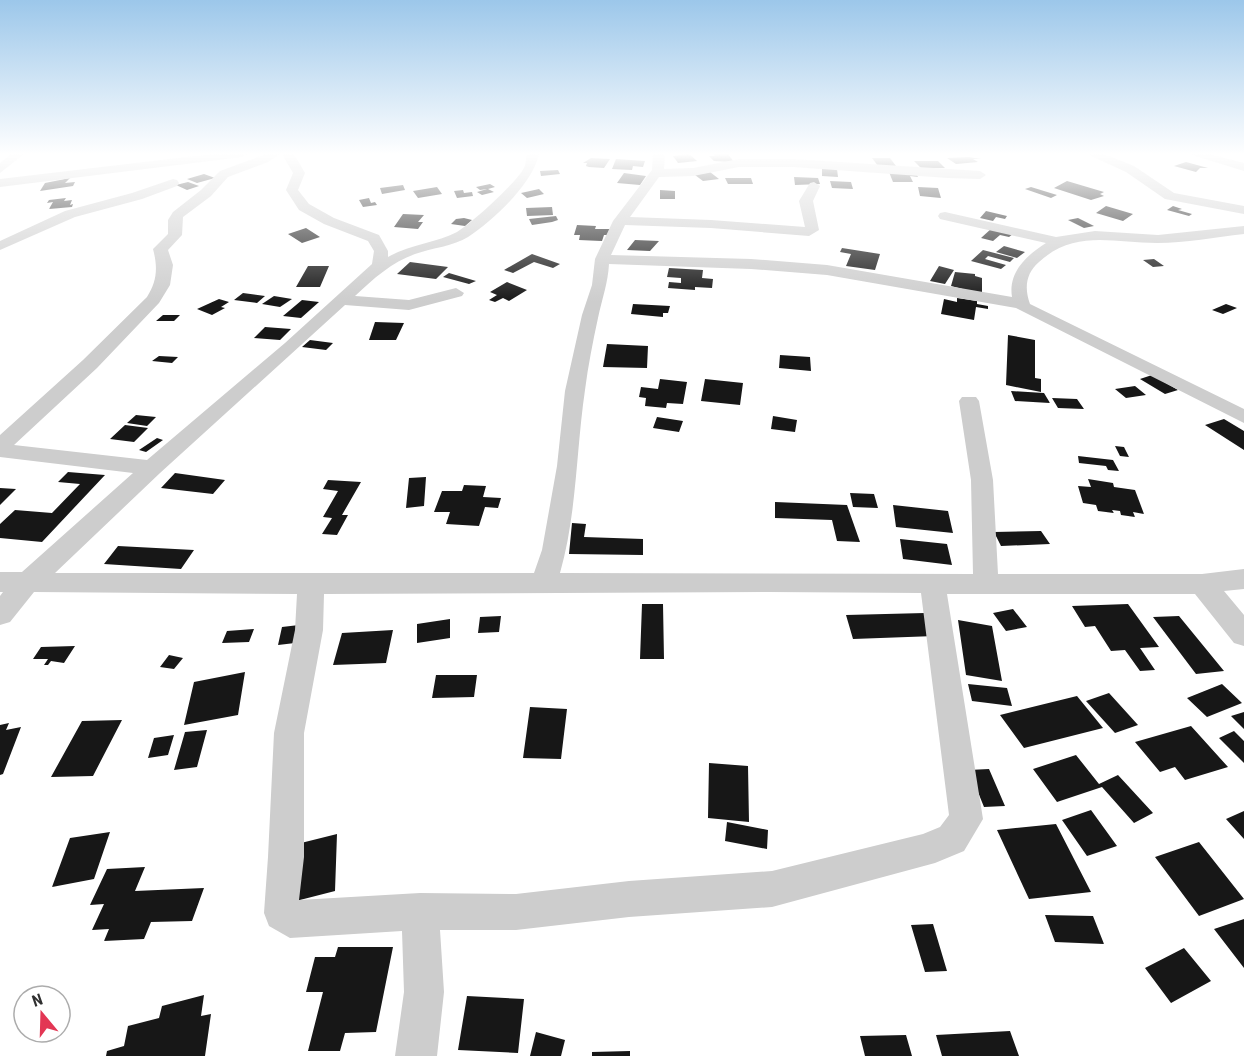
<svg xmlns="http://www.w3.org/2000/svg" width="1244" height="1056" viewBox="0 0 1244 1056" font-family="'Roboto Condensed',sans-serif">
  <rect width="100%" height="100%" fill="#fff"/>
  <path fill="#171717" d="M689,154L697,161L678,163L673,156Z
    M714,154H728L734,162L714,161L709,156H715Z
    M969,157L981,159H973L978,162L956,164L947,158Z
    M591,158L610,159L604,168L589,167L586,166L587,163H583Z
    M872,158H890L896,166H878Z
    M616,159L645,161L643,167L633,166L632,170L612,169Z
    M914,161H938L945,168H921Z
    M1186,162L1208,168H1200L1196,172L1174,166Z
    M822,168L837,169L838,177L822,176Z
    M558,170L560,174L541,176L540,171Z
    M710,172L719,179L703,181L695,175Z
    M889,172L916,173L918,177L910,176L913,182H893Z
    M624,173L646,176L640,185L617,183Z
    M204,174L215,178L197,183L187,179Z
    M794,177L818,178L820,184L795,185Z
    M70,178L65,183L75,182L73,186L40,191L45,183Z
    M725,178H751L753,184H728Z
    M830,181L851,182L853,189L832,188Z
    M1067,181L1104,192L1100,194L1104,196L1091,200L1054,188Z
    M188,182L199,186L187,190L176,185Z
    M490,184L495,187L488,189L494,192L482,195L477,192L487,189L480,190L476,187Z
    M403,185L405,190L382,194L380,188Z
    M437,187L442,194L418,198L413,191Z
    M918,187L938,188L941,198L920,196Z
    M1031,187L1057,195L1051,198L1025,189Z
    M539,189L544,194L527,198L521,193Z
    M463,190L464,193L472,192L473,196L457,198L454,191Z
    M660,190L675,191V199H660Z
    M66,198L64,201L72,200L70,205L73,204L72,207L49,209L53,202L47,203L49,200Z
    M369,198L371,203L375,202L377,205L363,207L359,200Z
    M1106,206L1133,214L1123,221L1096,213Z
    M1173,206L1182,209L1178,210L1192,214L1189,216L1167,210Z
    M552,207L553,215L527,216L526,208Z
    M986,211L1007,216L1005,219L996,217L993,221L980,218Z
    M403,214L424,215L418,222H423L418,229L394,227Z
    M556,216L558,220L552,222L532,225L529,219Z
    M464,218L472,220L465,226L451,224L456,219Z
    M1078,218L1094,226L1084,228L1068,220Z
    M577,225L596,226L595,229H610L609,235H604L602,241L579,240L580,235H574Z
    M306,228L320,237L302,243L288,234Z
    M992,228L1013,234L1009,237L1000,235L993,241L981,238Z
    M635,240L659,241L650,251L627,250Z
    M1004,246L1025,252L1017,258L996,252Z
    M842,248L880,254L875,270L846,266L851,254L840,252Z
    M983,250L1014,258L1010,262L988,256L985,259L1006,265L1001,269L971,261Z
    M532,254L560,264L553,268L534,262L513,273L504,270Z
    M1154,259L1164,266L1153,267L1143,260Z
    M410,262L448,267L436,279L397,274Z
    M308,266H329L320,287H296Z
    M939,266L954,270L945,284L930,281Z
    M669,268L703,270L702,278L713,279L712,288L695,287V290L668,288L669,282L681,283V278L667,277Z
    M955,272L975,274V276L982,278V294L951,286Z
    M449,273L476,281L469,284L443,277Z
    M507,282L527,290L509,301L503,298L495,302L489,300L497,295L490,292Z
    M243,293L265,296L257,303L234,300Z
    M274,296L292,299L280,307L262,304Z
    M957,298L977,301V304L988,306V309L976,307L974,320L941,314L944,299L957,302Z
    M219,299L229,302L221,307L225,308L212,315L197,309Z
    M302,300L319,302L301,318L283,316Z
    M633,304L670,306L668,313H663V317L631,314Z
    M1226,304L1237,308L1223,314L1212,310Z
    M163,315H180L174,321H156Z
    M375,322L404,323L396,340H369Z
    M265,327L291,329L280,340L254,338Z
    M1008,335L1035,340V378L1041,379V392L1006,385Z
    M310,340L333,343L326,350L302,347Z
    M607,344L648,346L647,368L603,367Z
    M780,355L810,357L811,371L779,368Z
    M159,356L178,357L172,363L152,361Z
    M1152,375L1178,390L1165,394L1140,379Z
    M660,379L687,382L683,404L667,403L666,408L645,406L646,398L639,397L641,387L658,389Z
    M705,379L743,383L740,405L701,401Z
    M1135,386L1146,395L1126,398L1115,389Z
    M1011,391L1044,393L1050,403L1015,401Z
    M1052,398L1077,399L1084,409L1058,408Z
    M136,415L156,417L147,426L127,423Z
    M773,416L797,420L795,432L771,429Z
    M657,417L683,421L679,432L653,428Z
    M1224,419L1244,431V450L1205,425Z
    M125,425L148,428L134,442L110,439Z
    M157,438L163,440L146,452L139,450Z
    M1115,446L1124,447L1129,457L1120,456Z
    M1078,456L1113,460L1119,471L1108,470L1106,466L1079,463Z
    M68,472L105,475L42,542L0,538V524L15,510L52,513L80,484L58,482Z
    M175,473L225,480L213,494L161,488Z
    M426,477L424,506L406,508L409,478Z
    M1088,479L1113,483L1114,487L1135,490L1144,514L1133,512L1135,517L1121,515L1120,511L1112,510L1114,513L1098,511L1096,505L1083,503L1078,486L1091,487Z
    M328,480L361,482L342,515H348L337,535L322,534L332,518L323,517L338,491L323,489Z
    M464,485L486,486L483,497L501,498L498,508L485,507L479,526L446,524L450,512H434L442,491H462Z
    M0,488L16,489L0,505Z
    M850,493L874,494L878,508L853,507Z
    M775,502L847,505L860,542L837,541L832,520L775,518Z
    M893,505L948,511L953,533L896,527Z
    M572,523L586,524L584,537L643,539V555L569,554Z
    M1041,531L1050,544L1001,546L994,532Z
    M900,539L947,544L952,565L903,559Z
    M118,546L194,550L181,569L104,564Z
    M642,604H663L664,659H640Z
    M1128,604L1159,647L1140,648L1155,670L1140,671L1125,650L1111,651L1095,626L1085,627L1072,606Z
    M1013,609L1027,627L1006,631L993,613Z
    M925,613L935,636L853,639L846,615Z
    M501,616L499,632L478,633L480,617Z
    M1179,616L1224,671L1196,674L1153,617Z
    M450,619V638L417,643V624Z
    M958,620L992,626L1002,681L966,675Z
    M299,625L295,643L278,645L282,627Z
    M254,629L249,642L222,643L227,631Z
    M393,630L386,663L333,665L342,633Z
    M75,646L64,663L51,661L48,665H44L48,659H33L41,647Z
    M169,655L183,658L174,669L160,667Z
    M245,672L238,715L184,725L194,682Z
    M436,675H477L474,697L432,698Z
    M968,684L1007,688L1012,706L972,701Z
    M1222,684L1242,703L1207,717L1187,698Z
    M1109,693L1138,725L1115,733L1086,701Z
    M1077,696L1103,728L1024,748L1000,715Z
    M530,707L567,709L561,759L523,758Z
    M1244,712V729L1231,716Z
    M122,720L93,776L51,777L82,721Z
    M9,723L6,730L21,727L3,774L0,775V725Z
    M1191,726L1228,767L1185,780L1175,767L1160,772L1135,742Z
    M207,730L197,767L174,770L185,732Z
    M1234,731L1244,741V763L1219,738Z
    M174,735L168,755L148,758L154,738Z
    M1076,755L1099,784L1118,775L1153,813L1134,823L1102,787L1057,802L1033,769Z
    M709,763L748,766L749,822L708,818Z
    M989,769L1005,806L984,807L969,770Z
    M1091,810L1117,846L1087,856L1062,820Z
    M1244,811V839L1226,819Z
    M727,822L768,830L767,849L725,841Z
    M1056,824L1091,892L1029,899L997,830Z
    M110,832L94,879L52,887L70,838Z
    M337,834L335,891L296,901L301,843Z
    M1199,842L1244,899L1199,916L1155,857Z
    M145,867L135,891L204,888L192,921L151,922L144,939L104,941L109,929L92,930L104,904L90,905L107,869Z
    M1045,915L1093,916L1104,944L1055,942Z
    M1244,919V968L1214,929Z
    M933,924L947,971L925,972L911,925Z
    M338,947H393L376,1032L345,1033L340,1051H308L323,992H306L315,957H335Z
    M1184,948L1211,981L1171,1003L1145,968Z
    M204,995L201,1016L211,1014L205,1056H106L107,1051L124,1046L128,1026L159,1018L162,1006Z
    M467,996L524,999L518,1053L458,1050Z
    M1010,1031L1019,1056H942L936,1035Z
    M536,1032L565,1040L561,1056H530Z
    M906,1035L912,1056H865L860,1036Z
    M630,1051V1056H592V1052Z"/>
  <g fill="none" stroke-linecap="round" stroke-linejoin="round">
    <path fill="#cdcdcd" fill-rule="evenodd" d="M11,154H24L0,173V163Z
      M212,154H248L242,157L0,187V179Z
      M266,154H280L268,162L228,177L211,196L183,217L182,235L168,250L173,265L170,285L159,303L97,368L14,445L147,460L285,343L372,264L374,251L368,241L324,224L299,210L286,190L293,173L282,154H294L305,173L298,190L309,204L334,218L379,235L388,251V257C410,244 437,243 457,232C472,223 516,183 524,168C526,164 526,158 527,154H539C533,183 493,221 468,237C454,246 432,248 415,254C392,262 373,279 355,296L409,300L456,288L464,293L462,296L409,310L345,305L160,473L55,573H534L542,550L557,466L565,391L582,315L592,285L595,259L613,221L652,170L653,154H665L664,169L693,168L739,159H793L980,171L986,175L980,179L948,178L793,167H739L693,176L659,177L630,217L711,220L805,227L799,201L810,183L814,182L820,186L813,201L819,230L809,236L711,228L625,225L611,255L751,259L827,265L1012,297C1008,272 1026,256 1046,243L940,219L938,216L940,213L945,212L1056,237L1095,231L1158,235L1244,226V234C1215,237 1186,243 1157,243C1113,243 1075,229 1039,262C1026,273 1024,288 1030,304L1244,409V423L1016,308L827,275L751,269L609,264C608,283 602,299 598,318C593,341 588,366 585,390C576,451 577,513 560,573L973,574L971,480L959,401L962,397H976L979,401L993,480L998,574H1202L1244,569V589L1224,591L1244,615V646L1234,643L1195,594H947L983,819L964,851L935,863L772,907L629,917L516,930H440L444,992L437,1056H395L404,992L402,931L290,938L269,926L264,913L268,857L274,733L295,630L297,594L34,592L10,622L0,625V596L3,592H0V572H22L133,473L0,457V435L83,360L147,297C157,281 158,268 153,249L168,234V220L173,212L201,190L220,171ZM769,592L921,593L949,815L940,827L923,834L772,871L629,881L516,894L420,893L299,900L304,857V733L323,630L324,594Z
      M1087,154H1104L1134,166L1174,193L1244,206V214L1165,199L1126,172Z
      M1189,154H1209L1244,163V171Z
      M173,179L177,180L179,183L177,186L142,199L75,217L0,250V241L65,211L132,193Z"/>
  </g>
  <linearGradient id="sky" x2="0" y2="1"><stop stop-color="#9cc7ea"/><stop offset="0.51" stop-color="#fff"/><stop offset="1" stop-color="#fff" stop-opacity="0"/></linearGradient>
  <rect width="1244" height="302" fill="url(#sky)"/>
  <g transform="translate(42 1014) rotate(341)"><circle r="28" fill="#ffffff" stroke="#acacac" stroke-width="1.5"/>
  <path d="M0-4.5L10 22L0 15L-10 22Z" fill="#e33654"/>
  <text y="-9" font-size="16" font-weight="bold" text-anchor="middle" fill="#303030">N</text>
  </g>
</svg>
